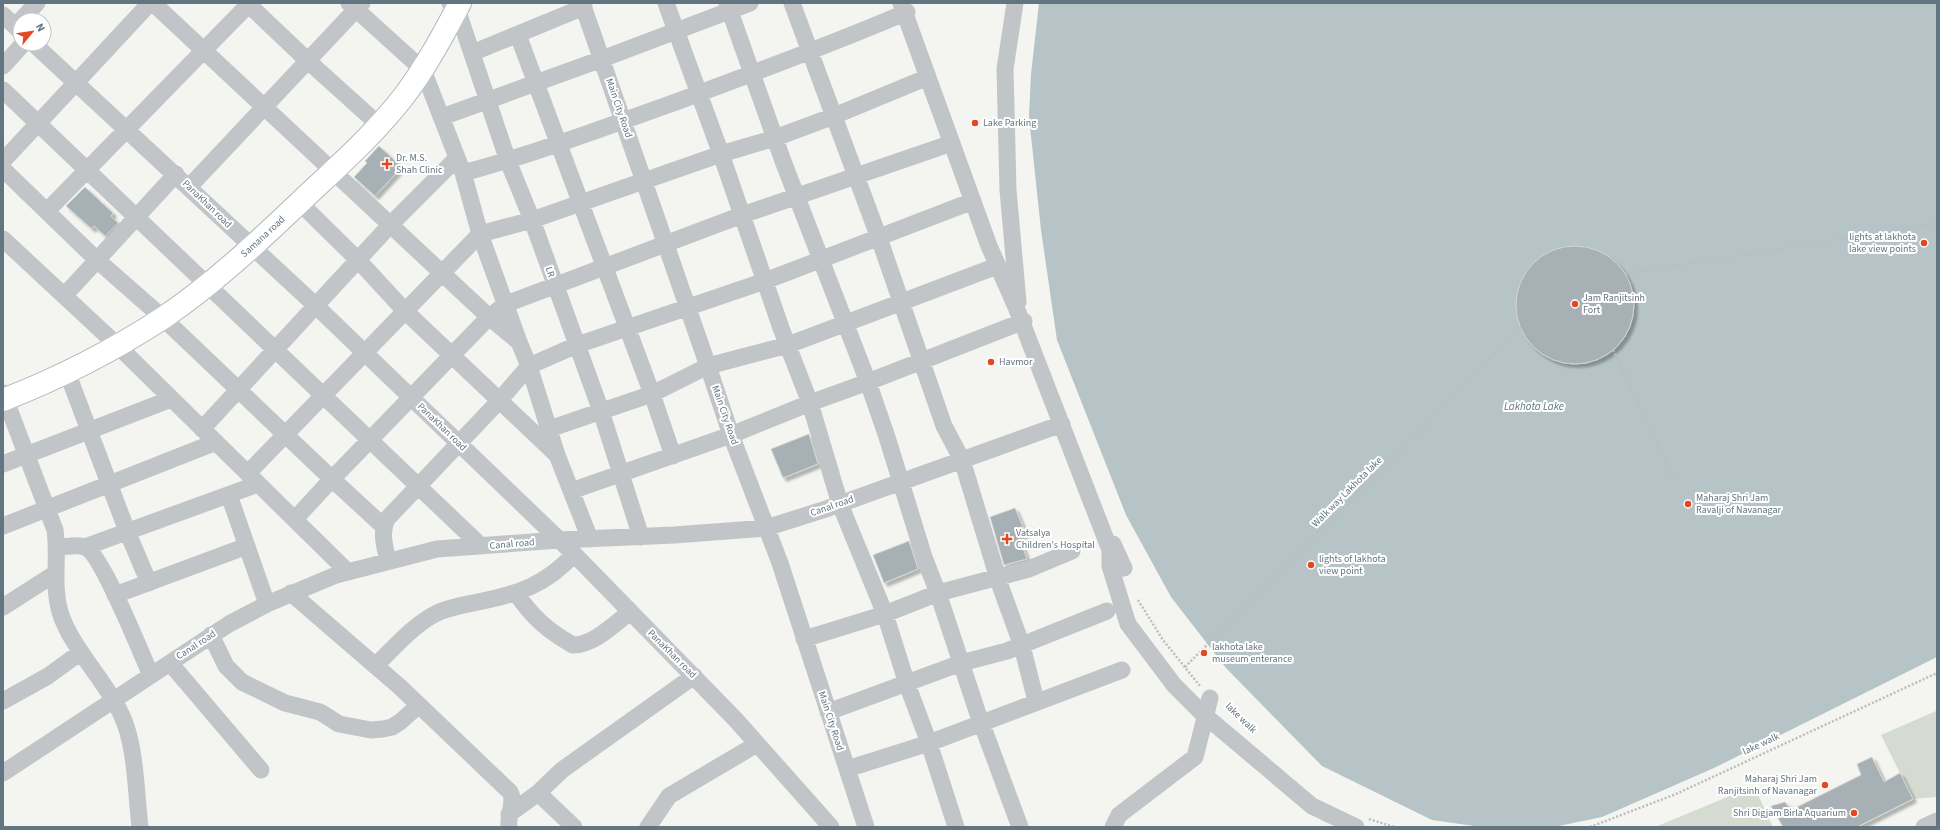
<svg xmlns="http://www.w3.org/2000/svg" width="1940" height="830" viewBox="0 0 1940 830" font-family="'Source Sans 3',sans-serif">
  <defs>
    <filter id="shadow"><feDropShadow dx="3.5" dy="3.5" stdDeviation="1" flood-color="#0004"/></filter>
  </defs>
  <rect width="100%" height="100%" fill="#f4f4f0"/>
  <path fill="#d5dbd1" d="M1936,711L1937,797L1913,799L1881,735Z
    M1754,786L1773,827H1655Z"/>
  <path fill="#b6c4c7" d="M1039,3H1937V657L1714,768L1602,817L1554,827H1481L1432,820L1322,766L1226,668L1171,597L1126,515L1057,340L1041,230L1029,117L1031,74Z"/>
  <path fill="#a7b0b5" stroke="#d5d5d3" filter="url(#shadow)" d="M379,146L402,167L375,196L354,177L367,163L365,161Z
    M85,187L113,213L111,216L118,223L105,236L94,226L92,229L66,206Z
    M1516 305a59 59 0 1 1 118 0a59 59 0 1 1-118 0Z
    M809,434L818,464L783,478L771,449Z
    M1015,508L1026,534L1019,537L1027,559L1004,565L990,517Z
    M909,541L918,569L884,583L873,555Z
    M1872,757L1884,782L1900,773L1913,799L1857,827H1783L1771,806L1785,802L1791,810L1861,775L1857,764Z"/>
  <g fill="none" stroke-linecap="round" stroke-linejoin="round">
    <defs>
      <g id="major">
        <path id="s1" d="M3,400C57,379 114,350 163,318C212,285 257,243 300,202C336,168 374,135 404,96C426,67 443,35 460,3"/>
      </g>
    </defs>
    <use href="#major" stroke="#b2b7ba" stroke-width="24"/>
    <path stroke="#bbbdbf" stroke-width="2.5" stroke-dasharray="2 2" stroke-linecap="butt" d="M1625,274L1937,223
      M1613,350L1675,481
      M1138,600L1163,640L1200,686
      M1185,667L1521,328
      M1369,819L1394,827
      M1590,827L1676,794L1937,673"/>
    <path stroke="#c1c5c8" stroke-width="17" d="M153,3L489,317L519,342
      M247,3L308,61L379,125
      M349,3L423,70L463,173L480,234L519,342L529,366L557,455L590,539
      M450,3L457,9L508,161L532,220L601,411L641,537
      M582,3L708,366L731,435L780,563L866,827
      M666,3L721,154L781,328L810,403L840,504L885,614L907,684L929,743L956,827
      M727,3L783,161L868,382L887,437L924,557L938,593L977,711L1020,827
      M792,3L879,238L944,426L962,460L1000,585L1022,646L1036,701
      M901,3L989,246L1016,307L1110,550V566L1128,624L1174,685L1203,714L1312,806L1356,827
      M1015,3L1005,69L1008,190L1018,302
      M3,15L20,31
      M21,20L37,3
      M518,35L652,394L673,456
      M34,44L315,305L574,554L736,720L831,827
      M472,53L584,7
      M3,66L23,44
      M3,90L481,546
      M442,117L602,59L750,3
      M3,161L150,3
      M3,169L97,260L163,318L332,479L383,526
      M463,173C534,154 603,128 673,103C751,74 830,45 907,12
      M189,187L362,3
      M299,202L358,260L405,311L556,454
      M47,211L250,3
      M3,239L117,345L348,572
      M64,296L176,174
      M67,372L127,531L149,583
      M3,393L55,530C59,558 52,585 60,612C71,648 107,682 122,716C136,746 136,794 140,827
      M202,429L391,224L457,158
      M549,429L652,394L708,366L788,345L997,266
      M3,464L171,399
      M248,473L480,234L532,220L721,154L775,138L834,116L928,77
      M571,491L731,435L810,403L868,382L1024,321
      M229,495L267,604
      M295,519L332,479L489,317L506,304L742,215L952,143
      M3,526L216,442
      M1113,544L1124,568
      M57,547C66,547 77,544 85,547C102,554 141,654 151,675
      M85,547L258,484
      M388,561C385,547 380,533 387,519L499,401L529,366L577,345L765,281L973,201
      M291,593L400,687L510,792C516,803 507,815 509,827
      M516,593C532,617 548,631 573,645C594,645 614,624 630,612
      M115,595L247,546
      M3,607L56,573
      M211,635L226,666L242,682L285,703L320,712L339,724L371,730L383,729L392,727L400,722L418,706
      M804,639L885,614L938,593L1029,569L1072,551
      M170,663L261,770
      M375,666C394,648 413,625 437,613C450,607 464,605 478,602C518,594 546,585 574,554
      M3,701L48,676L81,652
      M828,712L961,663L1007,651L1107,611
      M847,769L929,743L1122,670
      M3,773L229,624L267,604L336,575L437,549L559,540L674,535L766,528L826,509L1062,424
      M538,793L574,827
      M509,814L538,793L562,770L694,676
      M648,827L669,796L757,744
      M1113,827L1119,815L1195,757L1210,698
      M1924,827L1937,821"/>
    <use href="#major" stroke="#fff" stroke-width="22"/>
  </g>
  <g fill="#e24822" stroke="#fff" stroke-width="1.5">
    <circle cx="975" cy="123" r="4"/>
    <path d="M385 158h4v4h4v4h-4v4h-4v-4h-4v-4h4z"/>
    <circle cx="1924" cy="243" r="4"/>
    <circle cx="1575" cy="304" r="4"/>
    <circle cx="991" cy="362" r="4"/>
    <circle cx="1688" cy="504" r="4"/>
    <path d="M1005 533h4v4h4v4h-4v4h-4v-4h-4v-4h4z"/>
    <circle cx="1311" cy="565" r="4"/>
    <circle cx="1204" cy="653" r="4"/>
    <circle cx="1825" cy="785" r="4"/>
    <circle cx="1854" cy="813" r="4"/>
  </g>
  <g text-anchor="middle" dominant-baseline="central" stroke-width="4" stroke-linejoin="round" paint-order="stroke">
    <g font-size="10" fill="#637581" stroke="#fff">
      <text transform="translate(619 108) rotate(71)">Main City Road</text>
      <text transform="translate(207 204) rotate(44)">PanaKhan road</text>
      <text stroke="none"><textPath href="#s1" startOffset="309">Samana road</textPath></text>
      <text transform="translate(550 272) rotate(71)">LR</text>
      <text transform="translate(725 415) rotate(71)">Main City Road</text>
      <text transform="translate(442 427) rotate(44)">PanaKhan road</text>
      <text transform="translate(1347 492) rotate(-45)">Walk way Lakhota lake</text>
      <text transform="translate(832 506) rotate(-19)">Canal road</text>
      <text transform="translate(512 544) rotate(-5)">Canal road</text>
      <text transform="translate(196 645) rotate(-33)">Canal road</text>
      <text transform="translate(672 654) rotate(45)">PanaKhan road</text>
      <text transform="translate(1241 718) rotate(44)">lake walk</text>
      <text transform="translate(831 721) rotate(72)">Main City Road</text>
      <text transform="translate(1761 744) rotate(-25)">lake walk</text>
    </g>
    <g font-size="10" fill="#637581" stroke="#fff" text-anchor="start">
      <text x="983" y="123">Lake Parking</text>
      <text x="396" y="158">Dr. M.S.<tspan x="396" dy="12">Shah Clinic</tspan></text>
      <text x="1916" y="237" text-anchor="end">lights at lakhota<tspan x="1916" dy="12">lake view points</tspan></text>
      <text x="1583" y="298">Jam Ranjitsinh<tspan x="1583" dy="12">Fort</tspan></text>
      <text x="999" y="362">Havmor</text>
      <text x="1696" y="498">Maharaj Shri Jam<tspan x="1696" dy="12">Ravalji of Navanagar</tspan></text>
      <text x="1016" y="533">Vatsalya<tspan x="1016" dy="12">Children's Hospital</tspan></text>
      <text x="1319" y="559">lights of lakhota<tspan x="1319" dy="12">view point</tspan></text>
      <text x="1212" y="647">lakhota lake<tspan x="1212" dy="12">museum enterance</tspan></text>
      <text x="1817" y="779" text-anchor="end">Maharaj Shri Jam<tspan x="1817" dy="12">Ranjitsinh of Navanagar</tspan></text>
      <text x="1846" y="813" text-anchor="end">Shri Digjam Birla Aquarium</text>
    </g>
    <g font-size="11" font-style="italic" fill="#5f777f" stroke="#fff">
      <text x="1534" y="406">Lakhota Lake</text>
    </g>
  </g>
  <rect width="1940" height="830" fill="none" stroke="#637581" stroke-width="8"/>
  <g transform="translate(32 32) rotate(61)"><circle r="19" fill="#ffffff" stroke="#c1c8cd"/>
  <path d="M0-3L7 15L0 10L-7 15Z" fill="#e24822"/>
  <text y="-6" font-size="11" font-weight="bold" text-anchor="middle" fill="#637581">N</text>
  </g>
</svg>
